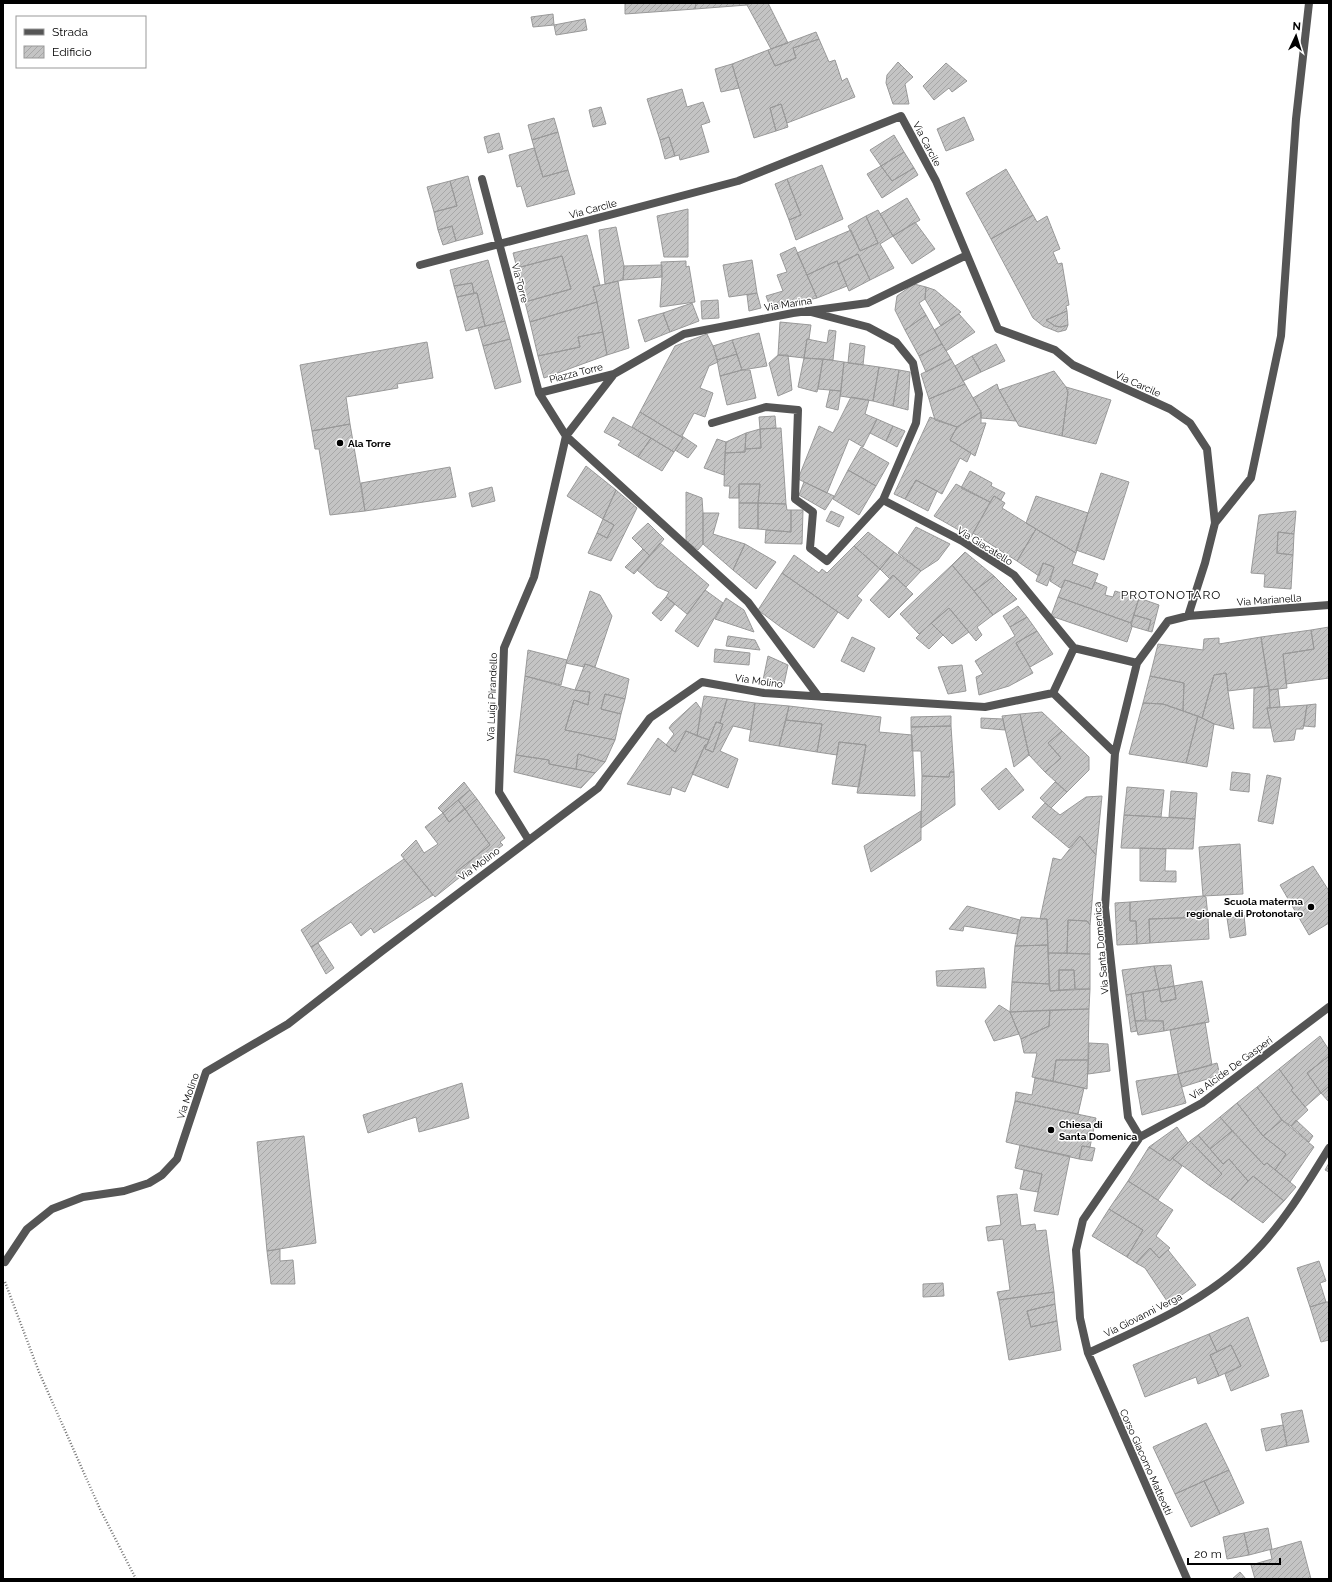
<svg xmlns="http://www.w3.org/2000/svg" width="1332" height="1582" viewBox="0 0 1332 1582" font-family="Raleway,sans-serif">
  <defs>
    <pattern id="building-hatch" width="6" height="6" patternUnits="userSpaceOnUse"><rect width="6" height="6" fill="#c4c4c4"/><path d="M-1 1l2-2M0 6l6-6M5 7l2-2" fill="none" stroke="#a7a7a7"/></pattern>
  </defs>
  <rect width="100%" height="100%" fill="#fff"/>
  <path fill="url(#building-hatch)" stroke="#999" d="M625,3H696L695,9L625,14Z
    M696,3H747V5L695,9Z
    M751,3H768L788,43L771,49L747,5Z
    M553,14L554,25L533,27L531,17Z
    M585,19L587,30L556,35L554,25Z
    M816,32L819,39L793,48L796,58L775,66L768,50Z
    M819,39L829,62L835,60L842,81L847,78L855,97L787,123L781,104L770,108L776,131L754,138L732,64L768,50L775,66L796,58L793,48Z
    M898,62L913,77L905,84L909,104H893L886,83L887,75Z
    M946,63L967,81L952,92L949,88L934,100L923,86Z
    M732,64L739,88L721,92L715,69Z
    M682,89L687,107L703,102L710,122L701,125L709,152L680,160L679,155L675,156L669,137L660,140L647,99Z
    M781,104L788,127L776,131L770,108Z
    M601,107L606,124L593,127L589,110Z
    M964,117L974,140L946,151L937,129Z
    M554,118L558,132L532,140L528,125Z
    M558,132L568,170L543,177L532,140Z
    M499,133L503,149L488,153L484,137Z
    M894,135L904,152L881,166L870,150Z
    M669,137L675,156L665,159L660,140Z
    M534,148L543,177L568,170L575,194L527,207L521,186L517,187L509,155Z
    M904,152L914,168L892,181L881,166Z
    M822,165L843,219L796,240L789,220L801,215L787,179Z
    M881,166L892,181L914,168L918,175L882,198L867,174Z
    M1006,169L1033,215L991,239L966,193Z
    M468,176L483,234L456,241L452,226L438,230L434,212L457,206L450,181Z
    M787,179L801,215L789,220L775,184Z
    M450,181L457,206L434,212L427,187Z
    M907,198L920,220L893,236L880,214Z
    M688,209V257H664L657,216Z
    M878,210L893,236L880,244L894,268L870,280L858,254L838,264L837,261L832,263L807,275L797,253L851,230L860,251L878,243L866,216Z
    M1033,215L1037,222L1047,216L1060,249L1053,252L1058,264L1062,263L1069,305L1066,306L1067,311L1046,320L1055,326L1061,327L1068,325L1066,330L1058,332L1043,326L1033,318L991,239Z
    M866,216L878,243L860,251L848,226Z
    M915,222L935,249L912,264L893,236Z
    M452,226L456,241L443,245L438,230Z
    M616,227L624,266L623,280L605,284L599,230Z
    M587,235L600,285L593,287L597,302L530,322L525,302L571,289L562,256L517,268L513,253Z
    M795,247L817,298L771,309L766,296L783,291L777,275L787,272L780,254Z
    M858,254L870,280L849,291L838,264Z
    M562,256L571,289L525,302L517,268Z
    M488,260L505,321L485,326L477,293H474L472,283L454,286L450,270Z
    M752,260L757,293L729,297L723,265Z
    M686,261V267L689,266L695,302L660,307L662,277L661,262Z
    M837,261L847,286L817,298L807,275Z
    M662,265V277L623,280L624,266Z
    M618,281L629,348L607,355L597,302L593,287Z
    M472,283L474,293L457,297L454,286Z
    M914,284L926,287L925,299L919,303L926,315L905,330L895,310L897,296Z
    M926,287L935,290L961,312L941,326L925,299Z
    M477,293L485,326L466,331L457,297Z
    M757,293L761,308L749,311L747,295Z
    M718,300L719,318L702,319L701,301Z
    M597,302L603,332L578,337L580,347L538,356L530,322Z
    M692,303L699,321L670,332L663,313Z
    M1067,311L1068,325L1061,327L1055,326L1046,320Z
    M663,313L670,332L645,342L638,320Z
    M959,314L975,332L946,351L934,330Z
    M926,315L942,344L919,356L905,330Z
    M505,321L510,339L483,346L478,328Z
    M780,322L811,325L809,339H807L804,358L778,355Z
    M829,330L836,331L833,360L804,358L807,339L827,343Z
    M603,332L607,355L544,378L538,356L580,347L578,337Z
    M759,333L767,366L742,370L732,340Z
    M707,334L713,346L718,362L709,366L700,388L713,393L705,417L694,413L682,436L697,446L688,458L675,450L683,438L640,412L675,346Z
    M510,339L521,382L495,389L483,346Z
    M732,340L737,354L717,360L713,346Z
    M427,342L433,378L397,384L398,388L346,397L350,424L312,431L300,365Z
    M850,343L865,346L863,365L848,363Z
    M942,344L951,359L926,372L919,356Z
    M996,344L1005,361L981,372L972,356Z
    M737,354L742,370L720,376L717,360Z
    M778,355H788L792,390L778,396L769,363Z
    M972,356L981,372L963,381L955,366Z
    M804,358L823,359L817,392L798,387Z
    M823,359L844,362L841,391L818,389Z
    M951,359L965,384L929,399L921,374Z
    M844,362L879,367L873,401L840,396Z
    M879,367L899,370L893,406L873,401Z
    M742,370H750L756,398L727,405L720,376Z
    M899,370L910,372L908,410L893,406Z
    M1054,371L1066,387L1068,392L1062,436L1019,426L999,390Z
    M965,384L981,412L957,427L935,420L929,399Z
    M997,384L999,390L1016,421L981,418V412L973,398Z
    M1066,387L1111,400L1096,444L1062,436L1068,392Z
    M830,390L841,391L838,410L826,407Z
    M851,397L869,400L865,414L877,419L863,447L849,439L827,493L798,479L819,426L833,433Z
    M640,412L683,438L674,452L632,427Z
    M981,412V423H986L975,456L950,440L957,427Z
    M775,416L776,428L760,429L759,417Z
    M613,417L651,438L638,457L618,445L621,441L604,432Z
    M930,417L957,427L950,440L971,453L967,462L960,458L942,494L916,480L905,499L894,494Z
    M877,419L893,426L886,441L870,433Z
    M350,424L365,511L330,515L319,449H315L312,431Z
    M893,426L905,431L897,447L886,441Z
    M781,428L786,504L758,503L760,484H739V498H729L730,486H724L725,453L745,452V449L761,448L760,429Z
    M760,429L761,448L745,449L746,433Z
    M746,433L745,452L725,453L726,442Z
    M651,438L674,452L662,471L638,457Z
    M717,439L726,442L724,475L704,468Z
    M861,447L889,463L876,486L848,470Z
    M586,466L616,490L603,519L567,496Z
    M450,467L456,497L365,511L361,483Z
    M848,470L876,486L859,515L833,499Z
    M970,471L992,483L991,486L1005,493L1001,500L994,496L990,502L961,488Z
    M1101,473L1129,482L1104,560L1076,550Z
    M916,480L937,491L928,511L905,499Z
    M804,482L834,496L825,510L799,495Z
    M739,484H760L758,503H739Z
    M956,484L990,502L971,537L934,516Z
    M492,487L495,501L472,507L469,493Z
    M616,490L637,508L611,561L588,553L597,533L607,538L614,525L603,519Z
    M686,492L702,498L703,513V544L698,550L686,541Z
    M994,496L1005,503L1002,508L1036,529L1017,561L973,533Z
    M1036,496L1088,513L1076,553L1026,523Z
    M739,503H758V529L739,528Z
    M758,503L786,504L787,510H791V532L758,529Z
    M791,510H803L802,544L765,543L766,530L791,532Z
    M831,511L844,517L839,527L826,521Z
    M1296,511L1294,534L1278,532L1277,553L1293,555L1291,589L1264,587L1265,574L1251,573L1259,515Z
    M703,513H719L713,534L745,544L733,570L703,544Z
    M603,519L614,525L607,538L597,533Z
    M648,523L664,539L650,556L632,538Z
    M916,527L950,544L938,560L921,571L898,553Z
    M1036,529L1076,553L1072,564L1098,574L1092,589L1065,580L1061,588L1050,581L1054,567L1043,563L1039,576L1017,561Z
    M868,532L894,552L880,569L854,546Z
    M1278,532L1294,534L1293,555L1277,553Z
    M660,543L709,585L687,614L666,597L669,592L657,587L637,570Z
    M745,544L776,562L756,589L733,570Z
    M854,546L880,569L857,596L862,600L848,619L782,573L794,555L819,573L822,569L827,573Z
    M643,549L650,556L634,574L625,567Z
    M894,552L921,571L906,587L893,575L890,579L880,569Z
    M965,552L994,576L974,591L952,565Z
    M1043,563L1054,567L1047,586L1036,581Z
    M952,565L974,591L993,615L977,627L982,635L976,641L949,608L919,634L900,614Z
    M782,573L838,612L814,648L782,628L758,610Z
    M893,575L913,594L889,618L870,600Z
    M994,576L1017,599L993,615L974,591Z
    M1065,580L1092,589L1095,582L1107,587L1105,595L1113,597L1115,591L1139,598L1131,623L1058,597Z
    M705,590L723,603L698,647L675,631Z
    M590,591L600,595L612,616L595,667L585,664L584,667L566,663Z
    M666,597L675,604L661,621L652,613Z
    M1058,597L1131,623L1132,627L1127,642L1051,616Z
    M726,598L744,610L754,632L715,619Z
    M1139,598L1159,605L1152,632L1148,631L1151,620L1134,615Z
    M1018,606L1027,617L1010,627L1003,616Z
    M949,608L969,632L952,644L931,623Z
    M1134,615L1151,620L1148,631L1131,626Z
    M1027,617L1037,631L1016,643L1033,673L1009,686L979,695L976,677L983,674L975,661L1015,636L1010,627Z
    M931,623L943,635L929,649L916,638Z
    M1329,627V678L1286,684L1283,654L1314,649L1311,630Z
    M1311,630L1314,649L1283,654L1287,688L1269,690L1261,637Z
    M1037,631L1053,654L1030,667L1016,643Z
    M728,636L755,640L760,650L726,646Z
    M852,637L875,648L864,672L841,661Z
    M1261,637L1269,686L1228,691L1226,673L1214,675L1202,718L1183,711L1184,683L1150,676L1158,644L1203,650L1204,639L1219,638V644Z
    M715,649L750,653L749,665L714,662Z
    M528,650L567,660L561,685L525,676Z
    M768,656L788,665L784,684L763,680Z
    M585,664L629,679L625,699L605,694L601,709L621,714L615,740L565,730L574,700L588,705L590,692L575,690Z
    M962,665L966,691L948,694L938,667Z
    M1226,673L1228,691L1234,729L1214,724L1202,718L1214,675Z
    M525,676L575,690L590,692L588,705L574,700L565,730L615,740L605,762L578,754L576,769L549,764V760L516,755Z
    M1150,676L1184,683L1183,711L1163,704L1143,703Z
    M1269,686L1270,708H1267L1271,728H1253L1254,688Z
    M1278,689L1280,707L1270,708L1269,690Z
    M605,694L625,699L621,714L601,709Z
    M704,696L727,699L720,723L716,722L709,740L697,736Z
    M727,699L755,703L751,730L733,726L720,751L738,759L728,788L692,774L705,745H707L705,749L713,752L723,724L720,723Z
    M696,702L701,709L697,736L686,731L675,752L666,745L674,734L669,728L672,724Z
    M755,703L789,706L779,746L749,741Z
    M1143,703L1163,704L1198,716L1186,763L1129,754Z
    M1316,704L1315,727L1304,726L1307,705Z
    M1307,705L1303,729H1296L1294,740L1274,742L1267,708Z
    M789,706L881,717L879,732L912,735L915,796L857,793L866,745L839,742L837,755L817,752L822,724L786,720Z
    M1042,712L1062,731L1048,743L1061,758L1045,772L1029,755L1020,714Z
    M1020,714L1029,755L1014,767L1002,716Z
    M951,716V726L911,727V717Z
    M1198,716L1214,724L1207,767L1186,763Z
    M981,718L1003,719L1005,730L981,728Z
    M786,720L822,724L817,752L779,746Z
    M716,722L723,724L713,752L705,749Z
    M951,726L954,772H950L949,777L922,776L921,751H912L911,727Z
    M686,731L709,740L707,745H705L685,792L672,787L670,795L627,784L658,738L675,752Z
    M1062,731L1089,757V770L1067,792L1045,772L1061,758L1048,743Z
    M839,742L866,745L859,787L832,784Z
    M578,754L605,762L595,773L576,769Z
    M516,755L549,760V764L595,773L581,788L514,772Z
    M1006,768L1024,790L999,810L981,789Z
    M950,772H954L955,805L921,828L922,776L949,777Z
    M1232,772L1250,774L1249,792L1230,790Z
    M1267,775L1281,778L1273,824L1258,821Z
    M464,782L470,790L443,813L438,808Z
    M1055,782L1067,792L1051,808L1040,798Z
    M1127,787L1164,790L1161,817L1124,815Z
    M470,790L477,799L465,809L458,800Z
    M1171,791L1197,793L1195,819L1169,817Z
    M1102,796L1096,855L1080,836L1069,848L1032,817L1045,803L1060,815L1086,797Z
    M477,799L505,838L500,842L503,845L460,877L456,872L490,845L465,809Z
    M458,800L465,809L449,822L443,813Z
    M465,809L490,845L456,872L460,877L435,897L401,855L416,840L424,853L438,844L425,827L443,813L449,822Z
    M921,811V840L871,872L864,846Z
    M1124,815L1195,819L1193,849L1121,848Z
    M1080,836L1096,855L1090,925L1087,921L1068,920L1067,953H1048L1047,919H1040L1053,858L1061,860Z
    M1240,844L1243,894L1203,896L1199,847Z
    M1140,848L1166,849L1165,871H1176V882L1140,881Z
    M404,859L433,895L374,933L371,928L361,936L351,922L311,947L301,930Z
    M1313,866L1329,891V923L1309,935L1280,885Z
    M1203,896L1206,897L1208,917L1149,919L1150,943L1137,944L1136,921H1130V902Z
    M1130,902V921H1136L1137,944L1117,945L1115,903Z
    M967,906L1020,920L1017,934L964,926L963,931L949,929Z
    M1244,915L1246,935L1230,938L1227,918Z
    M1021,917L1047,919L1048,945L1015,946Z
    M1208,917L1209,939L1150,943L1149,919Z
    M1068,920L1087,921L1090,925V954L1067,953Z
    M318,943L334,968L326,974L311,947Z
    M1048,945L1049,984L1012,982L1015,946Z
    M1048,953L1090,954V989H1075L1074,970H1059V990L1050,991Z
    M1171,965L1174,986L1159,989L1154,966Z
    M1154,966L1159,989L1126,995L1122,970Z
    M984,968L986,988L937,986L936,971Z
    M1059,970H1074L1075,989L1059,990Z
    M1202,981L1209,1022L1164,1031L1163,1021L1146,1020L1143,992L1159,989L1161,1002L1176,999L1174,986Z
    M1012,982L1049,984L1050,991L1090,989L1089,1009L1010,1012Z
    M1174,986L1176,999L1161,1002L1159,989Z
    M1143,992L1146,1020L1135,1021L1131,994Z
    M1131,994L1137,1031L1131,1032L1126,995Z
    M999,1005L1010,1012L1019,1034L994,1041L985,1021Z
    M1089,1009L1088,1060H1056L1053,1081L1032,1077L1037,1053H1024L1021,1039L1049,1026L1050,1010Z
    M1050,1010L1049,1026L1021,1039L1010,1012Z
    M1135,1021H1163L1164,1031L1138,1035Z
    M1205,1022L1212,1065L1178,1074L1170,1030Z
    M1320,1036L1329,1050V1056L1307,1073L1321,1093L1305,1107L1291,1090L1293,1088L1279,1069Z
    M1089,1043L1108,1044L1110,1071L1088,1074Z
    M1329,1056V1086L1321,1093L1307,1073Z
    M1056,1060H1088L1087,1089L1053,1081Z
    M1217,1063L1220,1075L1182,1087L1178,1074Z
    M1279,1069L1293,1088L1291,1090L1308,1110L1291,1126L1282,1120L1257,1087Z
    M1178,1074L1186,1103L1142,1115L1136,1081Z
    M1035,1078L1084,1088L1078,1114L1015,1101L1016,1092L1032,1095Z
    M462,1083L469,1118L419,1132L416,1117L368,1133L363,1115Z
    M1329,1086V1102L1321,1093Z
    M1257,1087L1282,1120L1263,1136L1237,1103Z
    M1015,1101L1096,1118L1090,1147L1082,1146L1079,1159L1006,1142Z
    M1237,1103L1263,1136L1286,1154L1275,1170L1267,1163L1264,1165L1220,1117Z
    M1220,1117L1232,1131L1210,1149L1198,1135Z
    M1282,1120L1314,1147L1290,1182L1275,1170L1286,1154L1263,1136Z
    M1296,1120L1313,1136L1309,1142L1291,1126Z
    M1177,1127L1188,1143L1170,1161L1149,1147Z
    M1232,1131L1264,1165L1267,1163L1296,1187L1284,1201L1253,1176L1248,1181L1229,1159L1223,1164L1210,1149Z
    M1198,1135L1223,1164L1229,1159L1248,1181L1231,1200L1210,1186L1222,1174L1190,1141Z
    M304,1136L316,1243L267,1251L257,1142Z
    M1190,1141L1222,1174L1210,1186L1172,1158Z
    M1020,1145L1070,1156L1058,1215L1034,1211L1042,1174L1015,1168Z
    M1082,1146L1095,1148L1092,1161L1079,1159Z
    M1149,1147L1170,1161L1172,1158L1182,1166L1158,1200L1128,1181Z
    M1329,1163V1172L1325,1170Z
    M1024,1170L1042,1174L1038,1192L1020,1189Z
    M1253,1176L1284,1201L1263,1223L1231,1200Z
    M1128,1181L1173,1210L1156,1236L1170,1248L1159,1258L1150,1248L1136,1263L1127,1257L1143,1230L1109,1209Z
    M1017,1194L1021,1226L1035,1224L1036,1231L1046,1230L1054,1292L999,1300L997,1292L1010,1290L1003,1239L988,1241L986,1227L1001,1225L997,1196Z
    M1109,1209L1143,1230L1127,1257L1092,1236Z
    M1150,1248L1159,1258L1168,1250L1196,1285L1169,1304L1145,1268L1136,1263Z
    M280,1249V1261L293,1260L295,1284H271L267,1251Z
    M1319,1261L1326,1281L1320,1283L1326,1302L1310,1307L1297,1268Z
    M943,1283L944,1296L923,1297V1284Z
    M1054,1292L1055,1304L1027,1311L1031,1327L1057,1321L1061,1350L1009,1360L999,1300Z
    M1326,1302H1329V1340L1321,1342L1310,1307Z
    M1055,1304L1057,1321L1031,1327L1027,1311Z
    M1248,1317L1269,1376L1231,1391L1225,1374L1241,1366L1231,1345L1217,1352L1209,1334Z
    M1209,1334L1217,1352L1210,1355L1219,1376L1198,1384L1196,1377L1145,1397L1133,1365Z
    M1231,1345L1241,1366L1219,1376L1210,1355Z
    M1302,1410L1309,1442L1287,1446L1281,1414Z
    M1206,1423L1229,1470L1175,1494L1153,1447Z
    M1283,1425L1287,1446L1266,1451L1261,1429Z
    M1229,1470L1244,1503L1220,1514L1204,1481Z
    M1204,1481L1220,1514L1191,1527L1175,1494Z
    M1268,1528L1272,1549L1249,1555L1244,1533Z
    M1244,1533L1249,1555L1227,1559L1223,1537Z
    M1301,1541L1311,1579H1255L1251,1565L1272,1559L1270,1550Z
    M1240,1572L1246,1579H1232Z"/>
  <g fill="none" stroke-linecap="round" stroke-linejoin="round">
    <path stroke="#777" stroke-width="2.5" stroke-dasharray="1 2" stroke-linecap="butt" d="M5,1282L39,1372L100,1509L136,1579"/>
    <path stroke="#555" stroke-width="8" d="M482,179L539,393
      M420,265L738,181L901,116L936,181L998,329L1055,350L1073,365L1170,409L1190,423L1207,449L1215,523L1205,563L1188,616
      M614,374L684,334L793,313L868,303L967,255
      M712,423L766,407L798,410L795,499L813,512L810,548L827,561L883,500L916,423L919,394L913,363L896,342L868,327L807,311
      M883,500L962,541L1014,575L1074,648
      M1215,523L1251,478L1281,336L1296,119L1309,3
      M1137,663L1074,648L1053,693L1115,753L1137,663L1168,621L1188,616L1329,605
      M1115,753L1105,908L1128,1117L1140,1137
      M528,839L499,792L504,648L534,577L566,436L614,374L539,393L566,436L748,602L818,696
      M5,1262L27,1229L52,1209L83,1197L124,1191L149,1183L162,1175L177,1159L206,1072L288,1024L382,951L598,788L650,718L702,682L764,693L985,707L1053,693
      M1088,1353C1146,1326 1208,1301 1253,1254C1284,1223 1306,1185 1329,1148
      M1187,1579L1088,1353L1080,1318L1076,1250L1083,1220L1140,1137L1202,1103L1329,1007"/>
  </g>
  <g fill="#000" stroke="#fff" stroke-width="1.5">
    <circle cx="340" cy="443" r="4"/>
    <circle cx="1311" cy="907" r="4"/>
    <circle cx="1051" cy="1130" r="4"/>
  </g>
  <g text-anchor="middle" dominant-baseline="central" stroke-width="3" stroke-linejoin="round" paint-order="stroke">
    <g font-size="10" fill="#000" stroke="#fff">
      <text transform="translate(927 144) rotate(62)">Via Carcile</text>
      <text transform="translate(593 209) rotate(-15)">Via Carcile</text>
      <text transform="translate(520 283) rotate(75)">Via Torre</text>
      <text transform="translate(788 304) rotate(-9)">Via Marina</text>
      <text transform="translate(576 373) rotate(-14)">Piazza Torre</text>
      <text transform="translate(1138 384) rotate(24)">Via Carcile</text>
      <text transform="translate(985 546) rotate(32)">Via Giacatello</text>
      <text transform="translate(1269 600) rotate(-4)">Via Marianella</text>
      <text transform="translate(759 681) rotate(8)">Via Molino</text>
      <text transform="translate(492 697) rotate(-88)">Via Luigi Pirandello</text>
      <text transform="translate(479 864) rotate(-37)">Via Molino</text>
      <text transform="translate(1101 948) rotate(-95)">Via Santa Domenica</text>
      <text transform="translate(1231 1068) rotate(-36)">Via Alcide De Gasperi</text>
      <text transform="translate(188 1096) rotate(-71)">Via Molino</text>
      <text transform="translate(1143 1315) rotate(-27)">Via Giovanni Verga</text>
      <text transform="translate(1146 1462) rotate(66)">Corso Giacomo Matteotti</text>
    </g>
    <g font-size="10" font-weight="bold" fill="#000" stroke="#fff" text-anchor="start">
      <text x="348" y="443">Ala Torre</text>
      <text x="1303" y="901" text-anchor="end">Scuola materma<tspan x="1303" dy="12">regionale di Protonotaro</tspan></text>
      <text x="1059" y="1124">Chiesa di<tspan x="1059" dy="12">Santa Domenica</tspan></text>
    </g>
    <g font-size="12" letter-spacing="1" fill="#000" stroke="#fff">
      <text x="1171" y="595">PROTONOTARO</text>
    </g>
  </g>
  <rect width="1332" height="1582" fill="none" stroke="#000000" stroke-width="8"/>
  <rect x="16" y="16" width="130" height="52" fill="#ffffff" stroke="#999999"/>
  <rect x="24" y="29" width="20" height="6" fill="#555555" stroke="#999999"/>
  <text x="52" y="36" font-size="12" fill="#000000">Strada</text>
  <rect x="24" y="46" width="20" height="12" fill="url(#building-hatch)" stroke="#999999"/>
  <text x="52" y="56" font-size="12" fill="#000000">Edificio</text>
  <g transform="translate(1296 36) rotate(4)" stroke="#ffffff" stroke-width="3" paint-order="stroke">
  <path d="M0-3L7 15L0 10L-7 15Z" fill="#000000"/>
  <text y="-6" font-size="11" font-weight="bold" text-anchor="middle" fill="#000000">N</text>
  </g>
  <path d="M1188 1558v6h92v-6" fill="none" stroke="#000000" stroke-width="2"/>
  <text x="1194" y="1558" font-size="12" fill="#000000" stroke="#ffffff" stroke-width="3" paint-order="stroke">20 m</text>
</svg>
